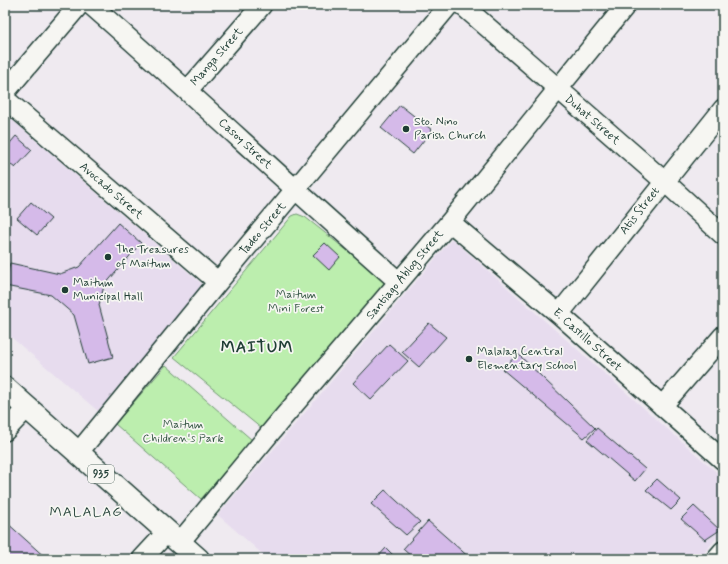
<svg xmlns="http://www.w3.org/2000/svg" width="728" height="564" viewBox="0 0 728 564" font-family="Mynerve,sans-serif">
  <rect width="100%" height="100%" fill="#efeaf0"/>
  <filter id="ink" filterUnits="userSpaceOnUse"><feTurbulence type="fractalNoise" baseFrequency=".025" numOctaves="2"/><feDisplacementMap in="SourceGraphic" scale="8" xChannelSelector="R" yChannelSelector="G"/><feConvolveMatrix kernelMatrix="1 2 1 2 8 2 1 2 1" color-interpolation-filters="sRGB"/></filter>
  <g filter="url(#ink)">
    <path fill="#e7dcee" d="M6,115L203,285L98,411L5,332Z
      M452,239L723,478V530L699,559H268L218,515Z"/>
    <path fill="#bceeae" stroke="#6e9671" d="M297,214L305,217L384,280L385,286L262,429L174,357L292,216Z
      M166,365L252,440L201,499L115,424Z"/>
    <path fill="#d5bae9" stroke="#1f3d34" d="M400,105L432,130L413,154L381,128Z
      M16,136L32,150L15,168L5,160V149Z
      M31,202L51,219L37,235L17,218Z
      M118,223L141,243L104,286L99,305L113,357L88,364L74,315L51,295L5,286V283L10,263L60,274L79,267Z
      M325,243L340,257L329,270L313,255Z
      M429,323L446,337L419,367L402,352Z
      M389,344L408,361L371,400L353,383Z
      M518,354L595,428L584,438L502,369Z
      M597,428L645,469L635,481L587,440Z
      M657,479L681,500L671,510L646,490Z
      M385,490L420,522L406,535L371,504Z
      M694,506L720,530L705,540L681,519Z
      M5,521L47,559H5Z
      M428,521L471,559H414L403,549Z
      M386,548L397,559H376Z"/>
    <g fill="none" stroke-linecap="round" stroke-linejoin="round">
      <defs>
        <path id="minor" d="M91,5C195,96 295,191 399,282
          M462,5L664,181L723,235
          M188,90L262,5
          M5,92L79,5
          M5,99L218,282
          M450,222L559,314L723,460
          M559,314L723,109
          M662,406L723,336
          M5,431L27,408
          M78,453L218,282L449,5
          M180,542L280,421L450,222L626,5
          M142,559L167,532
          M716,559L723,551"/>
        <path id="major" d="M5,388L198,559"/>
      </defs>
      <use href="#minor" stroke="#1f3d34" stroke-width="22"/>
      <use href="#major" stroke="#1f3d34" stroke-width="25"/>
      <use href="#minor" stroke="#f6f6f2" stroke-width="19"/>
      <use href="#major" stroke="#f6f6f2" stroke-width="22"/>
    </g>
  </g>
  <g fill="#1f3d34" stroke="#f6f6f2" stroke-width="1.5">
    <circle cx="406" cy="129" r="4"/>
    <circle cx="108" cy="257" r="4"/>
    <circle cx="65" cy="290" r="4"/>
    <circle cx="469" cy="359" r="4"/>
  </g>
  <g text-anchor="middle" dominant-baseline="central" stroke-width="3.5" stroke-linejoin="round" paint-order="stroke">
    <rect fill="#f6f6f2" stroke="#60746d" stroke-width="1" x="88" y="465" width="26" height="18" rx="3"/>
    <g font-size="11" font-weight="bold" fill="#1f3d34">
      <text x="101" y="474">935</text>
    </g>
    <g font-size="12" fill="#1f3d34" stroke="#f6f6f2">
      <text transform="translate(217 57) rotate(-49)">Manga Street</text>
      <text transform="translate(592 120) rotate(41)">Duhat Street</text>
      <text transform="translate(245 144) rotate(43)">Casoy Street</text>
      <text transform="translate(111 191) rotate(41)">Avocado Street</text>
      <text transform="translate(640 211) rotate(-52)">Atis Street</text>
      <text transform="translate(263 229) rotate(-50)">Tadeo Street</text>
      <text transform="translate(405 275) rotate(-50)">Santiago Ablog Street</text>
      <text transform="translate(587 340) rotate(42)">E. Castillo Street</text>
    </g>
    <g font-size="12" fill="#1f3d34" stroke="#f6f6f2" text-anchor="start">
      <text x="414" y="122">Sto. Nino<tspan x="414" dy="14">Parish Church</tspan></text>
      <text x="116" y="250">The Treasures<tspan x="116" dy="14">of Maitum</tspan></text>
      <text x="73" y="283">Maitum<tspan x="73" dy="14">Municipal Hall</tspan></text>
      <text x="477" y="352">Malalag Central<tspan x="477" dy="14">Elementary School</tspan></text>
    </g>
    <g font-size="12" fill="#375846" stroke="#f6f6f2">
      <text x="296" y="295">Maitum<tspan x="296" dy="14">Mini Forest</tspan></text>
      <text x="183" y="425">Maitum<tspan x="183" dy="14">Children's Park</tspan></text>
    </g>
    <g font-size="14" letter-spacing="1" fill="#1f3d34" stroke="#f6f6f2">
      <text x="86" y="512">MALALAG</text>
    </g>
    <g font-size="16" font-weight="bold" letter-spacing="1" fill="#1f3d34" stroke="#f6f6f2">
      <text x="257" y="347">MAITUM</text>
    </g>
  </g>
  <rect width="728" height="564" fill="none" stroke="#f6f6f2" stroke-width="20"/>
  <rect x="10" y="10" width="708" height="544" fill="none" stroke="#1f3d34" stroke-width="1.5" filter="url(#ink)"/>
</svg>
